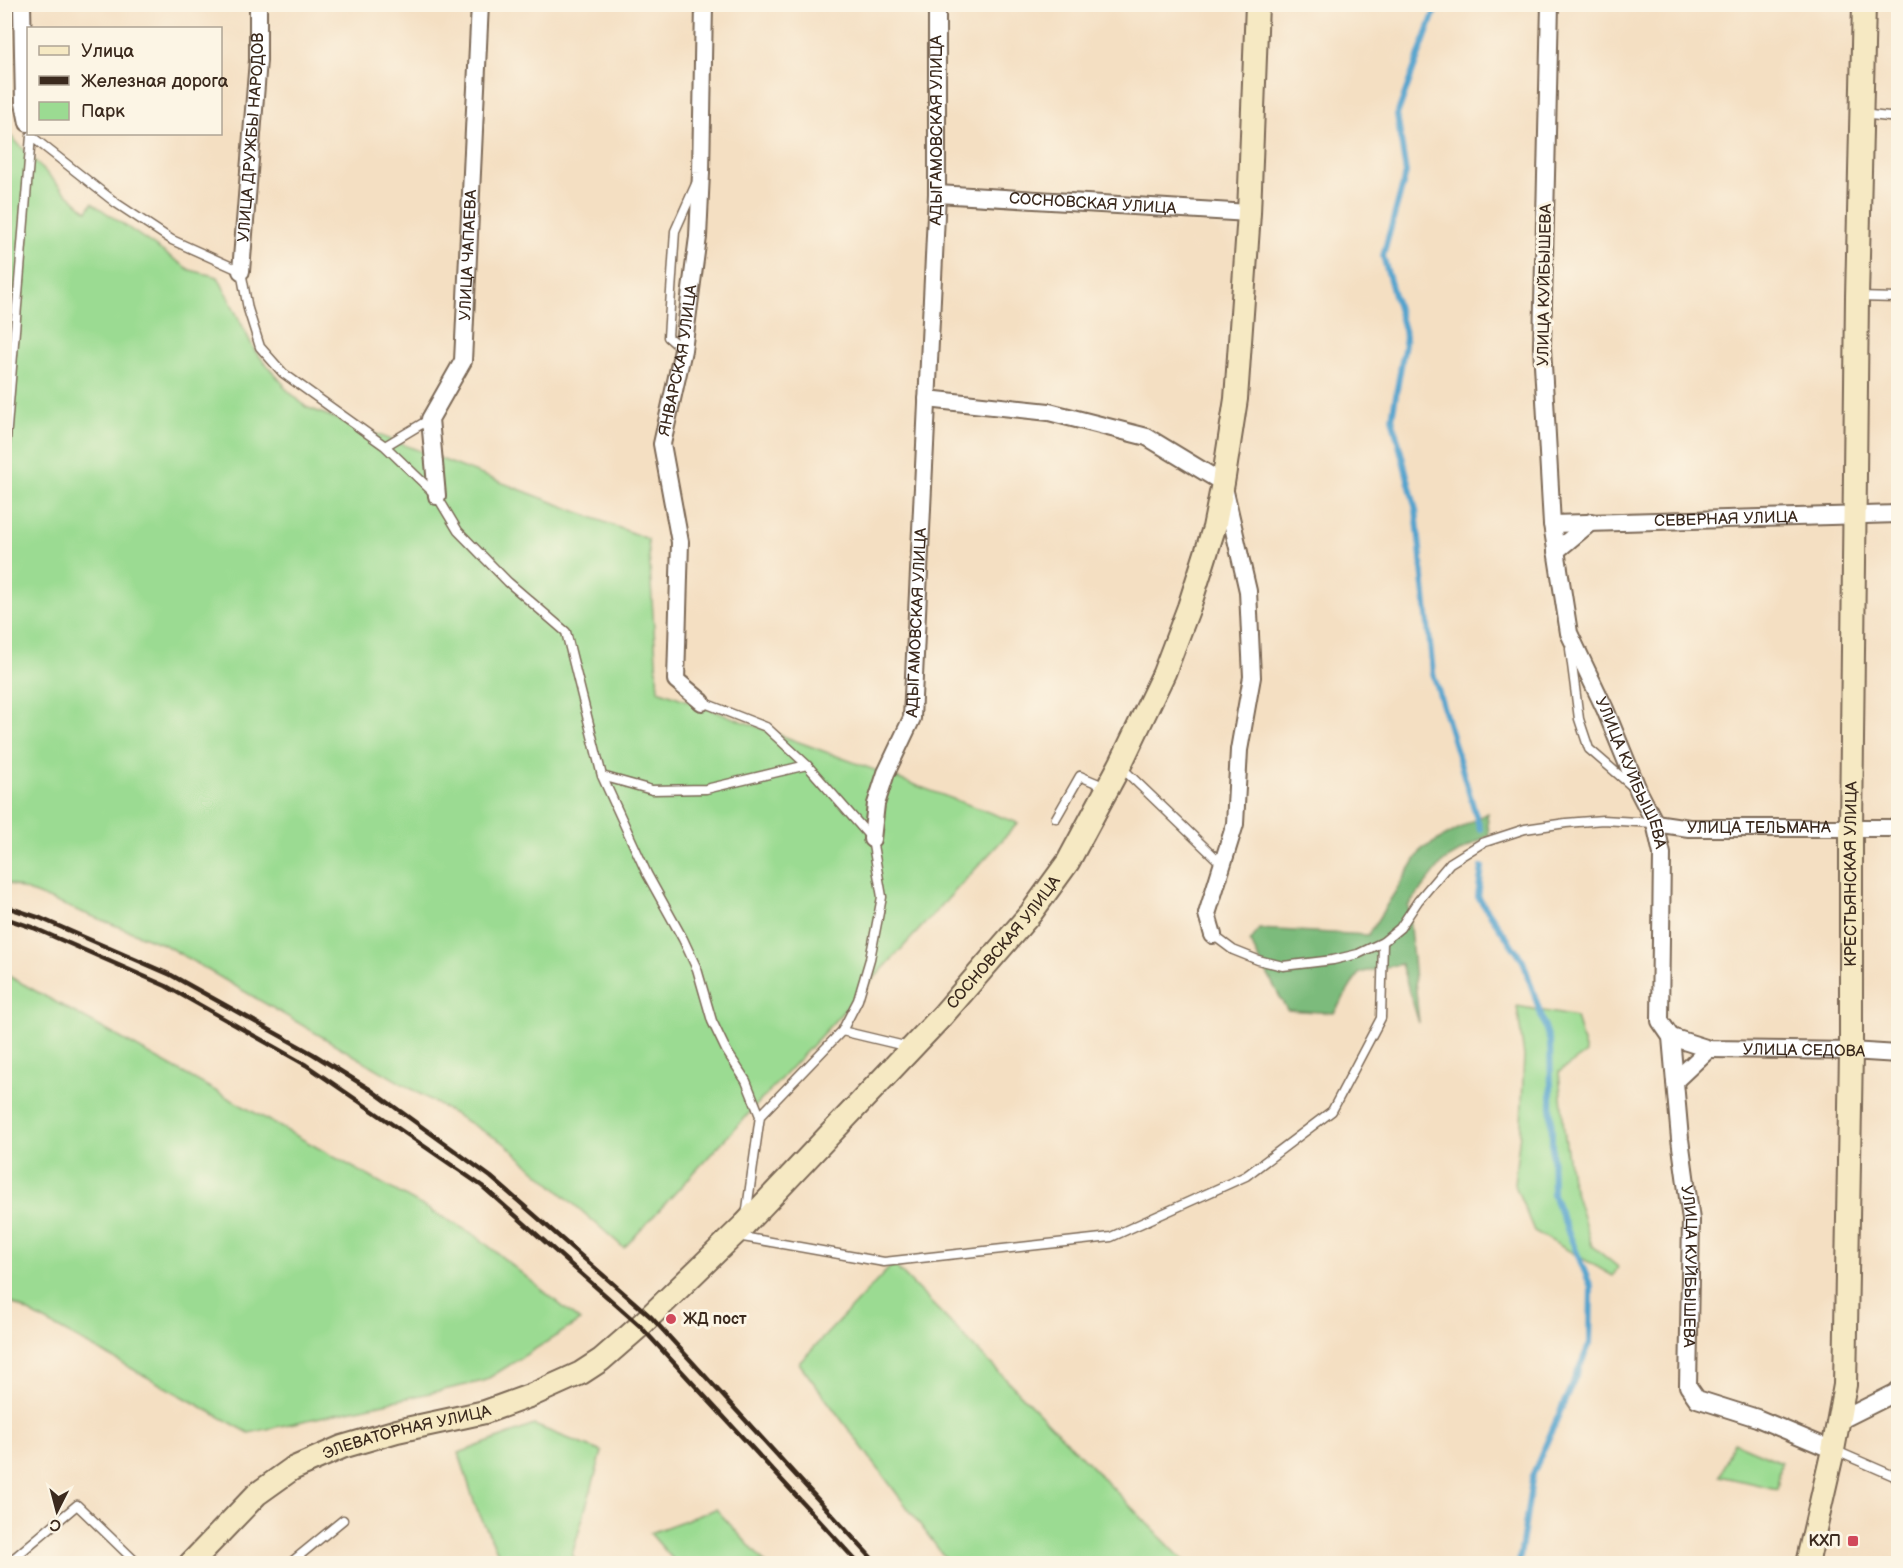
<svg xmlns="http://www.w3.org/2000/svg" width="1903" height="1568" viewBox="0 0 1903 1568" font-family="'Balsamiq Sans',sans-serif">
  <rect width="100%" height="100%" fill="#fcf5e5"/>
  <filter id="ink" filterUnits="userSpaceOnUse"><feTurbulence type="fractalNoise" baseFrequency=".0167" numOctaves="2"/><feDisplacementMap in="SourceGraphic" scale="12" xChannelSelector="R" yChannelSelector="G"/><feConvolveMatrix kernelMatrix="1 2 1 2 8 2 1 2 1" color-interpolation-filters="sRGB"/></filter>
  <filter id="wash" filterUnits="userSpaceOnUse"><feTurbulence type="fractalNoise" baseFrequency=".008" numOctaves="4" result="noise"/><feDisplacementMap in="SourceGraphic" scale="24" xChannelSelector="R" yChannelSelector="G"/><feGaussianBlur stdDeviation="1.35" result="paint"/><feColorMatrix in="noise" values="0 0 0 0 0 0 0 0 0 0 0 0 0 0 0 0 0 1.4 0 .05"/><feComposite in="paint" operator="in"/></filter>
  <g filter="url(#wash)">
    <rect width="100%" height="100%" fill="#f4dfc2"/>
    <path fill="#9bdb92" stroke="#6b8258" stroke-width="1.5" d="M4,129L62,189L87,211L92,203L190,270L218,277L255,351L284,385L283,386L306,407L648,539L658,690L1018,823L624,1248L504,1143L165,945L5,882Z
      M5,974L475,1235L580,1321L484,1381L249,1433L5,1299Z
      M1517,1006L1576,1017L1586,1053L1559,1072L1564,1130L1571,1179L1592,1246L1618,1267L1613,1276L1534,1231L1514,1183L1521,1125L1524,1056Z
      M893,1264L1186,1563H952L945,1558L799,1363Z
      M534,1425L602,1452L572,1555L579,1563H503L475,1505L459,1453Z
      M1734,1442L1781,1462L1777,1489L1720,1476Z
      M716,1509L765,1563H676L650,1533Z"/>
    <path fill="#7cbb7c" stroke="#5c724d" stroke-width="1.5" d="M1487,813L1489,835L1444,861L1408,906L1419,1023L1401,964L1359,973L1334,1013L1287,1010L1250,942L1259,929L1368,935L1422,849Z"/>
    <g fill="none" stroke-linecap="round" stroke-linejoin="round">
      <path stroke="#52a3cd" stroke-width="6" d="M1448,4L1436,8L1397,115L1406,173L1383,256L1406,337L1392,418L1416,510L1433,673L1480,829
        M1482,867L1478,897L1523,961L1550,1042L1553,1195L1591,1287L1590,1343L1533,1474L1519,1564"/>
    </g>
  </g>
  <g filter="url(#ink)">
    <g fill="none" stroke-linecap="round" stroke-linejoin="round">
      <defs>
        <path id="lane" d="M1861,114L1898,118
          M31,136L116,203L172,240L241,271L248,309L260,347L283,373L385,446L437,496L458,531L508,582L566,632L602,776L647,874L683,939L697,969L712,1021L726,1050L746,1081L760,1116
          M1857,297L1898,298
          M683,350L668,337L675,231L696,184
          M385,446L430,419
          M5,452L31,136
          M1570,649L1579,719L1589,749L1633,787
          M702,702L766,727L807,765L872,839L882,897L870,959L858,1000L842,1031
          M1121,767L1222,864
          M602,776L652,790L706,789L807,765
          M1056,818L1080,776L1108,788
          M1213,935L1233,950L1258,960L1283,966L1333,960L1358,954L1383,942L1400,928L1418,901L1450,863L1482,843L1525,829L1566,823L1603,820L1654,823
          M746,1216L760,1116L842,1031L909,1047
          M737,1236L884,1262L1111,1237L1246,1176L1332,1111L1381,1018L1383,942
          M1834,1450L1894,1476L1898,1481
          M7,1564L77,1505L138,1564
          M289,1564L343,1520"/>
        <g id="street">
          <path d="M22,4L24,103L28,123"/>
          <path id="s1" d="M1550,4L1542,347L1552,524L1569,633L1605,709L1639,792L1655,823L1662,854L1660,1021L1671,1037L1680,1139L1691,1220L1688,1386L1697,1399L1757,1418L1833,1450"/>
          <path id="s2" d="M937,194L1249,213"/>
          <path id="s3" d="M241,271L258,60V4"/>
          <path d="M927,399L1049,412L1147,437L1223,483L1248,591L1252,677L1239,750L1235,824L1207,914L1213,935"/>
          <path id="s4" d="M437,496L430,419L463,361L480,4"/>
          <path id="s5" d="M1552,524L1898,514"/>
          <path d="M1556,551L1591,522"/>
          <path id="s6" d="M702,702L676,680L680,542L662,444L683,350L698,237L701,173L704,4"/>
          <path id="s7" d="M1655,823L1689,828H1898"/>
          <path id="s8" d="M872,839L876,804L886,773L912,718L937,194V4"/>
          <path id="s9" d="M1671,1037L1709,1049L1851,1051L1898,1054"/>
          <path d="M1675,1081L1709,1049"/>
          <path d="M1839,1421L1895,1393L1898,1390"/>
        </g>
        <g id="secondary">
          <path id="s10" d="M190,1564L257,1494L292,1469L342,1447L397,1431L485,1412L532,1395L581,1373L601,1360L640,1326L745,1224L942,1016L1031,913L1068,862L1120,765L1164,673L1189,607L1214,528L1223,483L1236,399L1249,213L1257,4"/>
          <path id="s11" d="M1807,1564L1833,1450L1845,1385L1851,1051V828L1857,297L1864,4"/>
        </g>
      </defs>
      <use href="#lane" stroke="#7c6957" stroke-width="11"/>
      <use href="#street" stroke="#7c6957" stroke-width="20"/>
      <use href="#secondary" stroke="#7c6957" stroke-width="26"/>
      <use href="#lane" stroke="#fff" stroke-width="8"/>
      <use href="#street" stroke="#fff" stroke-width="16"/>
      <use href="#secondary" stroke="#f6e9c3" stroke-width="22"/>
      <path stroke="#3b2a1e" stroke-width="4.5" d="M4,906L40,918L171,975L313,1054L371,1090L491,1177L651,1317L877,1564
        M4,918L34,928L166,986L306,1065L482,1186L640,1326L859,1564"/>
    </g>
  </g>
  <g fill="#d1495b" stroke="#fcf5e5" stroke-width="2">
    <circle cx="671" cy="1319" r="6"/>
    <rect x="1847" y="1535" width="12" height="12" rx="3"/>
  </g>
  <g text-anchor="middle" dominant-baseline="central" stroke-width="6" stroke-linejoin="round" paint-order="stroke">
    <g font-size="16" fill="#3b2a1e" stroke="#fcf5e5">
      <text stroke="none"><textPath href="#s8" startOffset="717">АДЫГАМОВСКАЯ УЛИЦА</textPath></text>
      <text stroke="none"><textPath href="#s3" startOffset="134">УЛИЦА ДРУЖБЫ НАРОДОВ</textPath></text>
      <text stroke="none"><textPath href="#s2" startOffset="156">СОСНОВСКАЯ УЛИЦА</textPath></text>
      <text stroke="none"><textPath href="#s4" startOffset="250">УЛИЦА ЧАПАЕВА</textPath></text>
      <text transform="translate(1545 285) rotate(-89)">УЛИЦА КУЙБЫШЕВА</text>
      <text stroke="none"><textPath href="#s6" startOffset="357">ЯНВАРСКАЯ УЛИЦА</textPath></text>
      <text stroke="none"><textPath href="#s5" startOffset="174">СЕВЕРНАЯ УЛИЦА</textPath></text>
      <text stroke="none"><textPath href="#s8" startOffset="224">АДЫГАМОВСКАЯ УЛИЦА</textPath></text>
      <text stroke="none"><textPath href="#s1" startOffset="784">УЛИЦА КУЙБЫШЕВА</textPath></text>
      <text stroke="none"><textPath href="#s7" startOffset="104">УЛИЦА ТЕЛЬМАНА</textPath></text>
      <text stroke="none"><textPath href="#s11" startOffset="694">КРЕСТЬЯНСКАЯ УЛИЦА</textPath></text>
      <text stroke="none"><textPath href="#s10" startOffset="1050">СОСНОВСКАЯ УЛИЦА</textPath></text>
      <text stroke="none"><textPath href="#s9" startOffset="135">УЛИЦА СЕДОВА</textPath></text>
      <text stroke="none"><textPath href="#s1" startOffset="1288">УЛИЦА КУЙБЫШЕВА</textPath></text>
      <text stroke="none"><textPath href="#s10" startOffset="261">ЭЛЕВАТОРНАЯ УЛИЦА</textPath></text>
    </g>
    <g font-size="16" font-weight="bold" fill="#3b2a1e" stroke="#fcf5e5" text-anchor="start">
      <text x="683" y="1319">ЖД пост</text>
      <text x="1841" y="1541" text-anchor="end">КХП</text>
    </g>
  </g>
  <rect width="1903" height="1568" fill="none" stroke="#fcf5e5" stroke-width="24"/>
  <rect x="27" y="27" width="195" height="108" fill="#fcf5e5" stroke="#afa495" stroke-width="1.5"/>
  <rect x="39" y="46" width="30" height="9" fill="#f6e9c3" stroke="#afa495" stroke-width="1.5"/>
  <text x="81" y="57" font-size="18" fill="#3b2a1e">Улица</text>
  <rect x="39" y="76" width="30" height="9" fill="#3b2a1e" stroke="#afa495" stroke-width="1.5"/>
  <text x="81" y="87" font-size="18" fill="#3b2a1e">Железная дорога</text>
  <rect x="39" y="102" width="30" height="18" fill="#9bdb92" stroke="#afa495" stroke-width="1.5"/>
  <text x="81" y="117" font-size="18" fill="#3b2a1e">Парк</text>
  <g transform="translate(57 1511) rotate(186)" stroke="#fcf5e5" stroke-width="4.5" paint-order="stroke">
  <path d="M0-4.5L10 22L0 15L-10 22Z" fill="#3b2a1e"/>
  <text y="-9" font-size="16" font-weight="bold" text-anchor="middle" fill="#3b2a1e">С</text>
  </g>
</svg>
